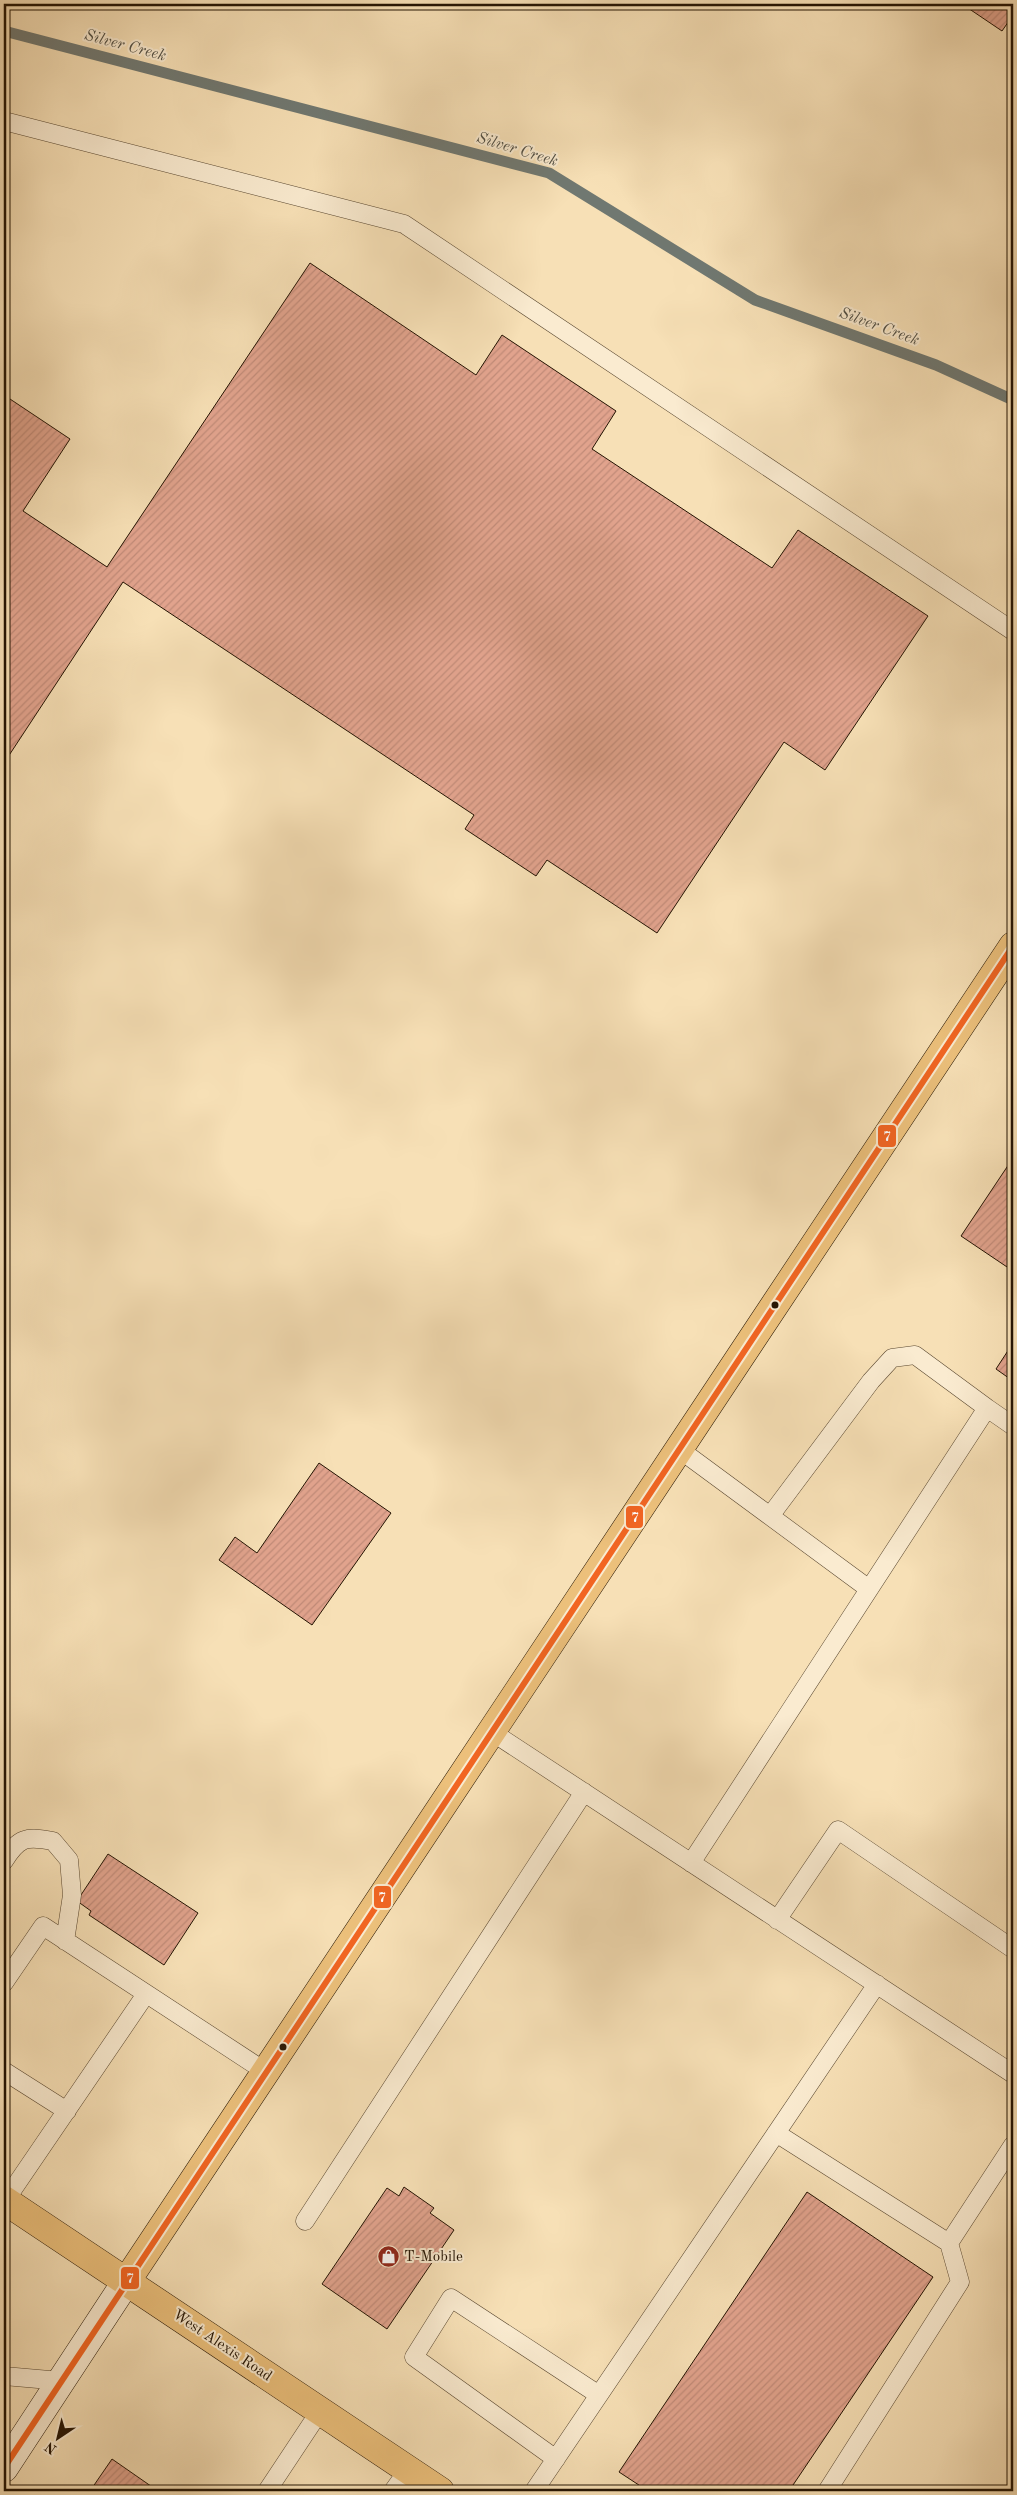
<svg xmlns="http://www.w3.org/2000/svg" width="1017" height="2495" viewBox="0 0 1017 2495" font-family="'Old Standard TT',serif">
  <defs>
    <pattern id="building-hatch" width="6" height="6" patternUnits="userSpaceOnUse" patternTransform="scale(1.25)"><rect width="6" height="6" fill="#e1a38d"/><path d="M-1 1l2-2M0 6l6-6M5 7l2-2" fill="none" stroke="#c18b78"/></pattern>
  </defs>
  <rect width="100%" height="100%" fill="#f7e0b6"/>
  <filter id="stains"><feTurbulence type="fractalNoise" baseFrequency=".004" numOctaves="4"/><feColorMatrix values="0 0 0 0 .2 0 0 0 0 .09 0 0 0 0 .02 0 0 0 .5 -.17"/></filter>
  <radialGradient id="worn" r=".72"><stop offset=".6" stop-color="#630" stop-opacity="0"/><stop offset="1" stop-color="#630" stop-opacity=".3"/></radialGradient>
  <g fill="none" stroke-linecap="round" stroke-linejoin="round">
    <path stroke="#707871" stroke-width="11" d="M4,31L549,173L755,300L936,365L1013,400"/>
  </g>
  <path fill="url(#building-hatch)" stroke="#241403" d="M962,4H1013V15L1002,31Z
    M310,263L476,375L502,335L616,411L592,449L772,568L798,530L928,616L825,770L784,742L657,933L547,860L536,876L465,829L474,815L123,582L4,763V395L70,439L23,511L107,567Z
    M1013,1158V1271L961,1236Z
    M1013,1343V1381L996,1369Z
    M319,1463L391,1513L312,1625L219,1560L235,1537L257,1553Z
    M108,1854L198,1913L164,1965L89,1915L91,1911L77,1901Z
    M404,2187L434,2208L430,2213L454,2230L387,2329L322,2284L387,2188L399,2196Z
    M807,2192L933,2277L789,2491H648L619,2472Z
    M112,2459L158,2491H90Z"/>
  <g fill="none" stroke-linecap="round" stroke-linejoin="round">
    <defs>
      <path id="lane" d="M4,121L404,224L1013,631
        M679,1449L869,1589
        M770,1516L871,1381L892,1358L915,1355L987,1408
        M492,1732L1013,2074
        M4,1861C19,1837 26,1836 53,1841L69,1860L72,1895L65,1941
        M691,1863L987,1408L1013,1426
        M777,1920L838,1830L1013,1949
        M4,1983L43,1926L266,2072
        M4,2071L67,2111
        M776,2133L949,2243
        M5,2201L146,1994
        M305,2221L584,1792
        M4,2376L61,2381
        M556,2459L414,2357L451,2298L599,2395
        M267,2491L320,2411
        M393,2491L408,2470
        M534,2491L877,1984
        M827,2491L960,2282L949,2243L1013,2145"/>
      <path id="secondary" d="M4,2468L126,2282"/>
      <path id="primary" d="M4,2200L440,2491
        M126,2282L1013,946"/>
    </defs>
    <use href="#lane" stroke="#594730" stroke-width="19"/>
    <use href="#secondary" stroke="#241403" stroke-width="29"/>
    <use href="#primary" stroke="#241403" stroke-width="29"/>
    <use href="#lane" stroke="#faebd0" stroke-width="18"/>
    <use href="#secondary" stroke="#faebd0" stroke-width="28"/>
    <use href="#primary" stroke="#ecc07b" stroke-width="28"/>
    <defs>
      <path id="bus-1" d="M4,2468L1013,946"/>
    </defs>
    <use href="#bus-1" stroke="#faebd0" stroke-width="10"/>
    <use href="#bus-1" stroke="#f26522" stroke-width="6"/>
  </g>
  <defs>
    <symbol id="shop-disc" viewBox="-11 -11 22 22"><circle r="9.5" fill="#8f2418" stroke="#faebd0"/><path d="M-5-2.5h2.3a2.7 3.5 0 0 1 5.4 0H5L5.5 6h-11ZM-1.5-2.5h3a1.5 2.3 0 0 0-3 0Z" fill="#fff"/></symbol>
  </defs>
  <g fill-rule="evenodd">
    <use href="#shop-disc" x="376" y="2244" width="25" height="25"/>
  </g>
  <g fill="#241403" stroke="#faebd0" stroke-width="2">
    <circle cx="775" cy="1305" r="4.5"/>
    <circle cx="283" cy="2047" r="4.5"/>
  </g>
  <g text-anchor="middle" dominant-baseline="central" stroke-width="4" stroke-linejoin="round" paint-order="stroke">
    <g font-size="15" fill="#241403" stroke="#faebd0" text-anchor="start">
      <text x="404" y="2257">T-Mobile</text>
    </g>
    <g font-size="15" fill="#241403" stroke="#faebd0">
      <text transform="translate(222 2346) rotate(34)">West Alexis Road</text>
    </g>
    <g font-size="16" font-style="italic" fill="#504e43" stroke="#faebd0">
      <text transform="translate(125 46) rotate(15)">Silver Creek</text>
      <text transform="translate(517 150) rotate(17)">Silver Creek</text>
      <text transform="translate(879 327) rotate(20)">Silver Creek</text>
    </g>
  </g>
  <g stroke="#faebd0" stroke-width="2">
    <rect x="877" y="1124" width="20" height="24" rx="5" fill="#f26522"/>
    <rect x="625" y="1505" width="19" height="24" rx="5" fill="#f26522"/>
    <rect x="373" y="1885" width="19" height="24" rx="5" fill="#f26522"/>
    <rect x="120" y="2266" width="20" height="24" rx="5" fill="#f26522"/>
  </g>
  <g font-size="14" text-anchor="middle" font-weight="bold" fill="#fff">
    <text x="887" y="1141">7</text>
    <text x="635" y="1522">7</text>
    <text x="382" y="1902">7</text>
    <text x="130" y="2283">7</text>
  </g>
  <rect width="1017" height="2495" fill="none" stroke="#f7e0b6" stroke-width="20"/>
  <rect x="5" y="5" width="1007" height="2485" fill="none" stroke="#241403" stroke-width="2.5"/>
  <rect x="10" y="10" width="997" height="2475" fill="none" stroke="#241403"/>
  <g transform="translate(58 2438) rotate(215)" stroke="#faebd0" stroke-width="4" paint-order="stroke">
  <path d="M0-4L9 19L0 12L-9 19Z" fill="#241403"/>
  <text y="-8" font-size="14" font-weight="bold" text-anchor="middle" fill="#241403">N</text>
  </g>
  <rect width="100%" height="100%" filter="url(#stains)"/>
  <rect width="100%" height="100%" fill="url(#worn)"/>
</svg>
